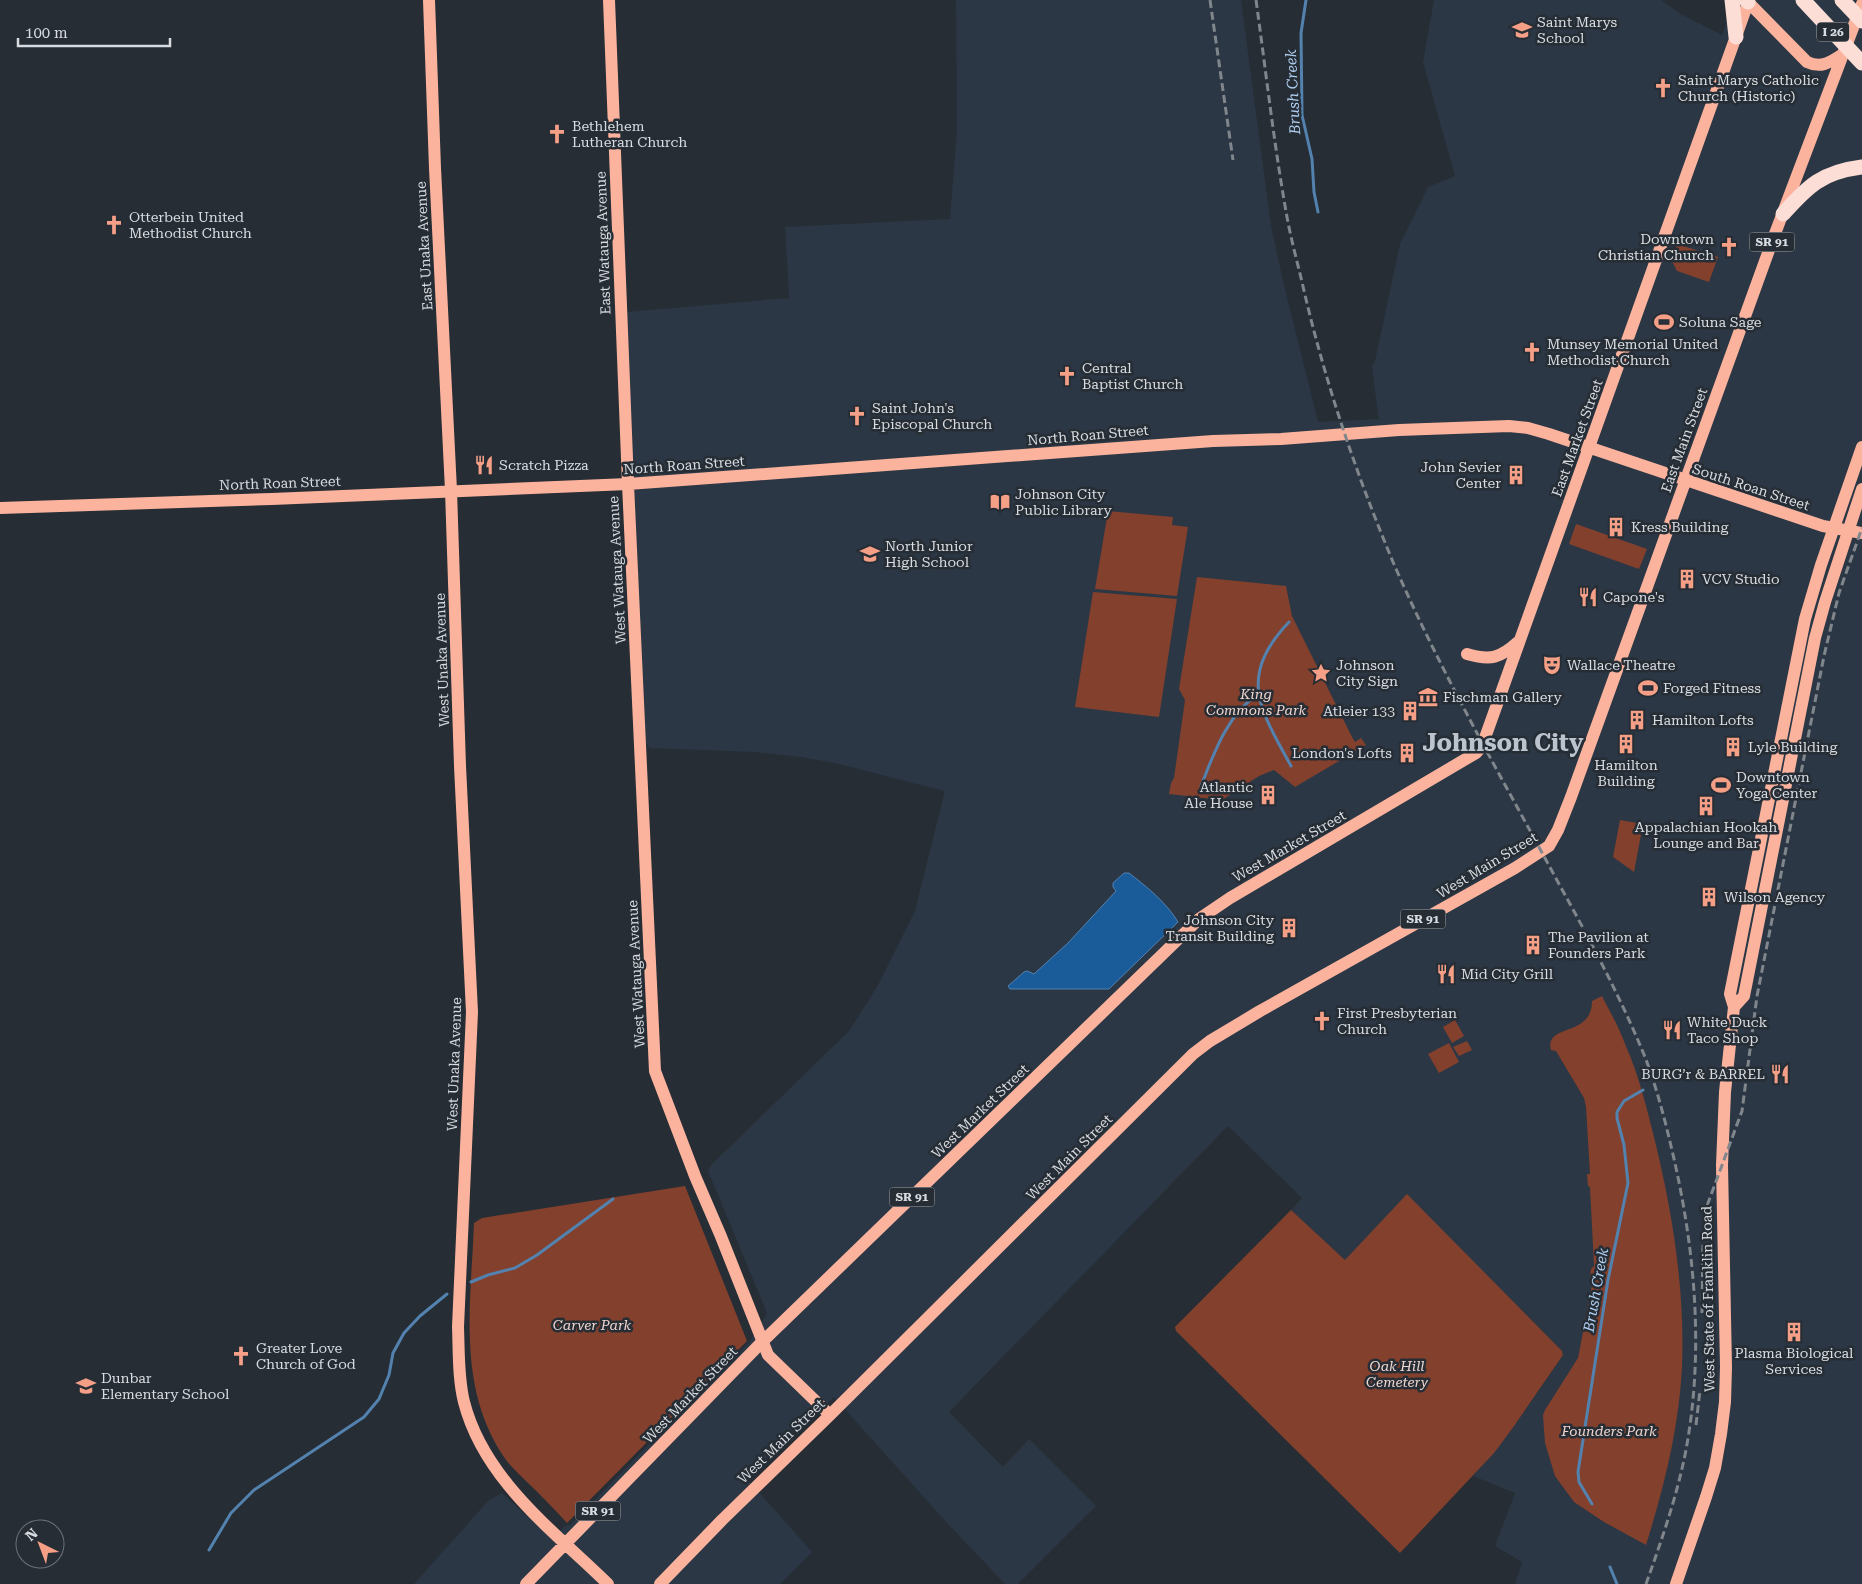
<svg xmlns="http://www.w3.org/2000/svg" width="1862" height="1584" viewBox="0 0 1862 1584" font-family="'Roboto Serif',serif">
  <rect width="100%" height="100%" fill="#262d35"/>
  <path fill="#2b3744" d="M956,0H1241L1271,226L1286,294L1318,422L1380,419L1378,415L1372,366L1375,361L1400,244L1428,187L1455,176L1423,62L1434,0H1661L1679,13L1722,35L1734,0H1862V1584H1515L1522,1562L1495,1546L1515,1493L1473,1476L1512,1429L1563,1355L1562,1351L1345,1260L1291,1210L1302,1198L1228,1126L949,1412L1003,1467L1029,1439L1096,1506L1018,1584H1005L948,1524L834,1397L748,1480L812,1552L780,1584H414L488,1501L502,1493L552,1539L565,1526L570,1525L750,1341L767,1313L708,1171L711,1165L849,1031L877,987L915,911L945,791L835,763L801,757L754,752L650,748L645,742L626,312L789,298L785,227L950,219L957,130Z"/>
  <path fill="#82402d" d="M1677,244L1718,257L1709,282L1677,271L1671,259Z
    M1108,511L1173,517L1172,525L1188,527L1177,596L1095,589Z
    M1576,524L1647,549L1639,569L1569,544Z
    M1197,577L1286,586L1292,616L1352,737L1355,742L1361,738L1366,745L1295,787L1274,770L1259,776L1222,800L1169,794L1171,783L1174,778L1185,700L1179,689Z
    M1093,592L1177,599L1159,717L1075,707Z
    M1620,820L1643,824L1634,872L1613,857Z
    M1602,996C1610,1012 1619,1027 1625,1044C1639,1075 1647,1109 1655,1141C1673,1215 1685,1291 1682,1367C1679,1428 1664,1487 1646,1545L1604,1522L1574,1502L1555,1476L1545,1443L1543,1415L1545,1410L1578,1358L1593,1280L1590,1278L1591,1269L1594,1266L1590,1187L1588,1186L1587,1174H1590L1586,1107L1584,1098L1556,1051L1551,1050C1544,1023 1592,1038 1592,1001Z
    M1455,1020L1464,1036L1452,1043L1443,1027Z
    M1467,1041L1472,1050L1459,1056L1453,1047Z
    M1449,1043L1459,1062L1439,1073L1428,1054Z
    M685,1186L747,1341L567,1523C554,1509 541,1495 527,1482C520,1475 512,1468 506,1460C456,1389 471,1304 474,1223L482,1218Z
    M1407,1194L1562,1351L1563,1355L1512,1429L1494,1453L1400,1553L1176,1331L1175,1327L1291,1210L1345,1260Z"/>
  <path fill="#1a5c9a" stroke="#5382af" d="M1124,873H1129C1147,887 1166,902 1178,922L1109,989H1010L1008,986L1024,972L1027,971L1034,974L1068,943L1116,891L1113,887V883Z"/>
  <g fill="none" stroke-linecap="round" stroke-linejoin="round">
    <path stroke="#5382af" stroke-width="3" d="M1306,0L1301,33L1302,115L1312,159L1314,192L1318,212
      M1289,622C1237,677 1260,709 1291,766
      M1201,786C1214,753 1227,715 1258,694
      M471,1282L488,1275L515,1268L537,1255L613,1199
      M1592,1504L1579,1482L1578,1472L1608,1280L1628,1183L1624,1145L1617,1118V1112L1624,1101L1643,1090
      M209,1550L231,1513L254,1490L364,1417L379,1399L389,1375L393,1353L404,1333L420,1316L447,1294
      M1610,1567L1617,1584"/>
    <path stroke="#fcb39d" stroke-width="12" d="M429,0L435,168L451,490L460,766L472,1012L458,1327C459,1352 458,1378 464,1402C484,1480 554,1531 608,1584
      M609,0L628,484L655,1071L695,1176L720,1234L768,1355L830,1415
      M1748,2L1807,62C1822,69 1830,62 1843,54
      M0,508L272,499L628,484L1213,441L1281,439L1399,430L1509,426L1528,428L1549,434L1823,526L1862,533
      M1467,654C1491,661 1500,658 1518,642
      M1734,1007L1744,996L1815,638L1825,602L1862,489
      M526,1584L762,1342L1199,919L1230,898L1476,753L1482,746L1486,735L1749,0
      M660,1584L722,1520L830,1415L1193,1054L1210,1041L1260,1011L1515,868L1549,846L1558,830L1571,797L1773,239L1862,4
      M1676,1584L1706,1497L1715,1468L1721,1434L1725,1402L1726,1367L1722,1165L1725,1092L1734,1007L1730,994L1805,619L1821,565L1862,447"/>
    <path stroke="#fdded6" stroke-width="15" d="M1732,0L1736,37
      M1746,0L1748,2
      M1783,214C1808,186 1822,172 1862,167"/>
    <path stroke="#80868c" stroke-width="3" stroke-dasharray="8 4" stroke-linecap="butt" d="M1210,0L1233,160
      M1256,0C1266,72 1274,145 1287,217C1291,239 1297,261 1302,282C1324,379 1355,471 1393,562C1441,673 1502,778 1559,884C1590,940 1621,998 1645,1057C1656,1086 1664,1116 1671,1146C1695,1246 1705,1353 1685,1455C1676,1499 1661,1542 1646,1584
      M1702,1313L1703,1242L1708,1203L1742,1111L1757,996L1824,656L1839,593L1862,528
      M1696,1425L1700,1390"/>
    <path stroke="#fdded6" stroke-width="15" d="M1803,0L1862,63
      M1842,0L1862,21"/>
  </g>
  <defs>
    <symbol id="school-bare" viewBox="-9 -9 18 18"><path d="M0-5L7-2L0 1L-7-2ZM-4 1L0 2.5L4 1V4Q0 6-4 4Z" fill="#f49f86" stroke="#262d35" stroke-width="2.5" paint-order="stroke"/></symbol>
    <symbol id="church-bare" viewBox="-9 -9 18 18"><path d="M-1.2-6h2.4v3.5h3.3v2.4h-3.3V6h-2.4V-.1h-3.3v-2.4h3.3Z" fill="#f49f86" stroke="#262d35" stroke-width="2.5" paint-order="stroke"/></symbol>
    <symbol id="stadium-bare" viewBox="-9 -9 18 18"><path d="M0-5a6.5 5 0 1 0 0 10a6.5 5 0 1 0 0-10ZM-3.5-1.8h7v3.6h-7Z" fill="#f49f86" stroke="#262d35" stroke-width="2.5" paint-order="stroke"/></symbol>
    <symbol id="restaurant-bare" viewBox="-9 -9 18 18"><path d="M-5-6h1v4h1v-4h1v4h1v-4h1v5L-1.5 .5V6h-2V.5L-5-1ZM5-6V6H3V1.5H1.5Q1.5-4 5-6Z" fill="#f49f86" stroke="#262d35" stroke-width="2.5" paint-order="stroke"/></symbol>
    <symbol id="building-bare" viewBox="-9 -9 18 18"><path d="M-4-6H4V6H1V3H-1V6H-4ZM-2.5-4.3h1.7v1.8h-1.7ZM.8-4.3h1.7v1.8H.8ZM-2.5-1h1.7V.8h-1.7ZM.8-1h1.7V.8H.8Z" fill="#f49f86" stroke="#262d35" stroke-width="2.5" paint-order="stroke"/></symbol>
    <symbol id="library-bare" viewBox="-9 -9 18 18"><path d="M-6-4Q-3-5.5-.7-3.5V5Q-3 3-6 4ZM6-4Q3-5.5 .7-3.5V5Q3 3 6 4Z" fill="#f49f86" stroke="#262d35" stroke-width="2.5" paint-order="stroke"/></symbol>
    <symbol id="theatre-bare" viewBox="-9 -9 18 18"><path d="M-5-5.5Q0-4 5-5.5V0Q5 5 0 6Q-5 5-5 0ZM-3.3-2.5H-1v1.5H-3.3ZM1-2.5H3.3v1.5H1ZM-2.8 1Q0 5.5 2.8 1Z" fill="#f49f86" stroke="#262d35" stroke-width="2.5" paint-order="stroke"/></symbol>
    <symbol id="sight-bare" viewBox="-9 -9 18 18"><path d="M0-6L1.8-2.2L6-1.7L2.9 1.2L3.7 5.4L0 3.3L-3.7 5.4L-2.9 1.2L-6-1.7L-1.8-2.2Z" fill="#f49f86" stroke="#262d35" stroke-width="2.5" paint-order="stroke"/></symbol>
    <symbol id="museum-bare" viewBox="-9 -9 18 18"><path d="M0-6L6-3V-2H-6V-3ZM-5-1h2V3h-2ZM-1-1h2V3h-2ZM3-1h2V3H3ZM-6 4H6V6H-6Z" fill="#f49f86" stroke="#262d35" stroke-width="2.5" paint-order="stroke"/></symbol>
  </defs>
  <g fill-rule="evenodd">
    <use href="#school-bare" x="1508" y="16" width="28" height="28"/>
    <use href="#church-bare" x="1649" y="74" width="28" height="28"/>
    <use href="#church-bare" x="543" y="120" width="28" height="28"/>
    <use href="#church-bare" x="100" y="211" width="28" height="28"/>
    <use href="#church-bare" x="1715" y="233" width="28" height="28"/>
    <use href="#stadium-bare" x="1650" y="308" width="28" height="28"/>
    <use href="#church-bare" x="1518" y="338" width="28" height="28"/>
    <use href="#church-bare" x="1053" y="362" width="28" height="28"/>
    <use href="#church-bare" x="843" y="402" width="28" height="28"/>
    <use href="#restaurant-bare" x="470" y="451" width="28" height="28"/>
    <use href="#building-bare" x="1502" y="461" width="28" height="28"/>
    <use href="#library-bare" x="986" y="488" width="28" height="28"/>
    <use href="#building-bare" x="1602" y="513" width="28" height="28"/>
    <use href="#school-bare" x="856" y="540" width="28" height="28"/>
    <use href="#building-bare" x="1673" y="565" width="28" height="28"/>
    <use href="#restaurant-bare" x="1574" y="583" width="28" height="28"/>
    <use href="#theatre-bare" x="1538" y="651" width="28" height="28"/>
    <use href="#sight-bare" x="1307" y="659" width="28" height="28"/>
    <use href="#stadium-bare" x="1634" y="674" width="28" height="28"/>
    <use href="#museum-bare" x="1414" y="683" width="28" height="28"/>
    <use href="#building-bare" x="1396" y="697" width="28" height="28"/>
    <use href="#building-bare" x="1623" y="706" width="28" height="28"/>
    <use href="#building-bare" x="1612" y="730" width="28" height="28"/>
    <use href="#building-bare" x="1719" y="733" width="28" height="28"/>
    <use href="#building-bare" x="1393" y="739" width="28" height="28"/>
    <use href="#stadium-bare" x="1707" y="771" width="28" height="28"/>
    <use href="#building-bare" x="1254" y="781" width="28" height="28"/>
    <use href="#building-bare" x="1692" y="792" width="28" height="28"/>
    <use href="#building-bare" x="1695" y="883" width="28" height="28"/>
    <use href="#building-bare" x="1275" y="914" width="28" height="28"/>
    <use href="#building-bare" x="1519" y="931" width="28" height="28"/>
    <use href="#restaurant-bare" x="1432" y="960" width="28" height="28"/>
    <use href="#church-bare" x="1308" y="1007" width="28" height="28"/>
    <use href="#restaurant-bare" x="1658" y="1016" width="28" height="28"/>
    <use href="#restaurant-bare" x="1766" y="1060" width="28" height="28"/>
    <use href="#building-bare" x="1780" y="1318" width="28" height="28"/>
    <use href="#church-bare" x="227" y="1342" width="28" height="28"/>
    <use href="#school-bare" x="72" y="1372" width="28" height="28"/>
  </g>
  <g text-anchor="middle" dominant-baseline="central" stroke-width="5" stroke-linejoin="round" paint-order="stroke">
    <g fill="#262d35" stroke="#a3a8ad" stroke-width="1">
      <rect x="1817" y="22.5" width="32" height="19" rx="4"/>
      <rect x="1749.5" y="232.5" width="45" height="19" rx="4"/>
      <rect x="1400.5" y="909.5" width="45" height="19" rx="4"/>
      <rect x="889.5" y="1187.5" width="45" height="19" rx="4"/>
      <rect x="575.5" y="1501.5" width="45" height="19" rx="4"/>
    </g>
    <g font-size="12" font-weight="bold" fill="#d8dce1">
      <text x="1833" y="32">I 26</text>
      <text x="1772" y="242">SR 91</text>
      <text x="1423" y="919">SR 91</text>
      <text x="912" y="1197">SR 91</text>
      <text x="598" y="1511">SR 91</text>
    </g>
    <g font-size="14" fill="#d8dce1" stroke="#262d35" text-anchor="start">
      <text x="1537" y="22">Saint Marys<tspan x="1537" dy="16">School</tspan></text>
      <text x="1678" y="80">Saint Marys Catholic<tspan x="1678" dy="16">Church (Historic)</tspan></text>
      <text x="572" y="126">Bethlehem<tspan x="572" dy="16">Lutheran Church</tspan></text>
      <text x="129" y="217">Otterbein United<tspan x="129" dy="16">Methodist Church</tspan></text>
      <text x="1714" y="239" text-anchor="end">Downtown<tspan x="1714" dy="16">Christian Church</tspan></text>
      <text x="1679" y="322">Soluna Sage</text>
      <text x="1547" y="344">Munsey Memorial United<tspan x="1547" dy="16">Methodist Church</tspan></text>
      <text x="1082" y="368">Central<tspan x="1082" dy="16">Baptist Church</tspan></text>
      <text x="872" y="408">Saint John's<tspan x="872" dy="16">Episcopal Church</tspan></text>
      <text x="499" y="465">Scratch Pizza</text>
      <text x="1501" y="467" text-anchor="end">John Sevier<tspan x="1501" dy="16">Center</tspan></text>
      <text x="1015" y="494">Johnson City<tspan x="1015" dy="16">Public Library</tspan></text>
      <text x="1631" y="527">Kress Building</text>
      <text x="885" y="546">North Junior<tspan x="885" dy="16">High School</tspan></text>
      <text x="1702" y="579">VCV Studio</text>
      <text x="1603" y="597">Capone's</text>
      <text x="1336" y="665">Johnson<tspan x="1336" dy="16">City Sign</tspan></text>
      <text x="1567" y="665">Wallace Theatre</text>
      <text x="1663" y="688">Forged Fitness</text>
      <text x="1443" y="697">Fischman Gallery</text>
      <text x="1395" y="711" text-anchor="end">Atleier 133</text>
      <text x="1652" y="720">Hamilton Lofts</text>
      <text x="1748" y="747">Lyle Building</text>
      <text x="1392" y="753" text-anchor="end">London's Lofts</text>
      <text x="1626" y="765" text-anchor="middle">Hamilton<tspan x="1626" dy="16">Building</tspan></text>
      <text x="1736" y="777">Downtown<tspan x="1736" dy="16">Yoga Center</tspan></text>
      <text x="1253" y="787" text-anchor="end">Atlantic<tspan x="1253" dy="16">Ale House</tspan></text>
      <text x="1706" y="827" text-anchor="middle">Appalachian Hookah<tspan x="1706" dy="16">Lounge and Bar</tspan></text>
      <text x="1724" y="897">Wilson Agency</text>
      <text x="1274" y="920" text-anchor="end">Johnson City<tspan x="1274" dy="16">Transit Building</tspan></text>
      <text x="1548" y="937">The Pavilion at<tspan x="1548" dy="16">Founders Park</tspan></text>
      <text x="1461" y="974">Mid City Grill</text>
      <text x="1337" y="1013">First Presbyterian<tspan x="1337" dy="16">Church</tspan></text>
      <text x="1687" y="1022">White Duck<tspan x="1687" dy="16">Taco Shop</tspan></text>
      <text x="1765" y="1074" text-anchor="end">BURG’r &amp; BARREL</text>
      <text x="256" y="1348">Greater Love<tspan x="256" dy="16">Church of God</tspan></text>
      <text x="1794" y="1353" text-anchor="middle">Plasma Biological<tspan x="1794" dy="16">Services</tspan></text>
      <text x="101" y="1378">Dunbar<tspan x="101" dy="16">Elementary School</tspan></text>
    </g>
    <g font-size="14" fill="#d8dce1" stroke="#262d35">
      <text transform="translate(603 243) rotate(-92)">East Watauga Avenue</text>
      <text transform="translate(424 246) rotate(-93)">East Unaka Avenue</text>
      <text transform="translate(1088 435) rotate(-5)">North Roan Street</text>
      <text transform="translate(1577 438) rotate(-70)">East Market Street</text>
      <text transform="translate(1684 440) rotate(-70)">East Main Street</text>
      <text transform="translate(684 465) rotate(-4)">North Roan Street</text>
      <text transform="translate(280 483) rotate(-2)">North Roan Street</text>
      <text transform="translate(1751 487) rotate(18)">South Roan Street</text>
      <text transform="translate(617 570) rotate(-93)">West Watauga Avenue</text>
      <text transform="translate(442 660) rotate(-92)">West Unaka Avenue</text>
      <text transform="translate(1289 846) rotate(-30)">West Market Street</text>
      <text transform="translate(1487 865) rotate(-31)">West Main Street</text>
      <text transform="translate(636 974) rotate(-93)">West Watauga Avenue</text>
      <text transform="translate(454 1064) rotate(-88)">West Unaka Avenue</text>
      <text transform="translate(980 1111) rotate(-44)">West Market Street</text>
      <text transform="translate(1069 1157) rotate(-45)">West Main Street</text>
      <text transform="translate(1708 1299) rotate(-91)">West State of Franklin Road</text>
      <text transform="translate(690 1395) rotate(-46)">West Market Street</text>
      <text transform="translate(781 1441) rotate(-44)">West Main Street</text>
    </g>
    <g font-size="14" font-style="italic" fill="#efd6cf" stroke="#262d35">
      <text x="1256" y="694">King<tspan x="1256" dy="16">Commons Park</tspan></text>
      <text x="592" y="1325">Carver Park</text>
      <text x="1397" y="1366">Oak Hill<tspan x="1397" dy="16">Cemetery</tspan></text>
      <text x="1609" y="1431">Founders Park</text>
    </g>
    <g font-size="15" font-style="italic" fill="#afcef1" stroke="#262d35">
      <text transform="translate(1293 92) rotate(-93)">Brush Creek</text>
      <text transform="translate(1596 1290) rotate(-80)">Brush Creek</text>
    </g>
    <g font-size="24" font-weight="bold" fill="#bbc4ce" stroke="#262d35">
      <text x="1503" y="743">Johnson City</text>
    </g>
  </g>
  <g transform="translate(40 1544) rotate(318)"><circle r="24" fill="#262d35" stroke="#6d737a"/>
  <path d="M0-4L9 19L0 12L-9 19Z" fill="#f49f86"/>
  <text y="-8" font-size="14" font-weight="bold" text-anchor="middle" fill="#d8dce1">N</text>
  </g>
  <path d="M18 38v8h152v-8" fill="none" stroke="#d8dce1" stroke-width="2.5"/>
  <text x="25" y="38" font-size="15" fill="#d8dce1" stroke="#262d35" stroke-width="4" paint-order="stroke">100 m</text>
</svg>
